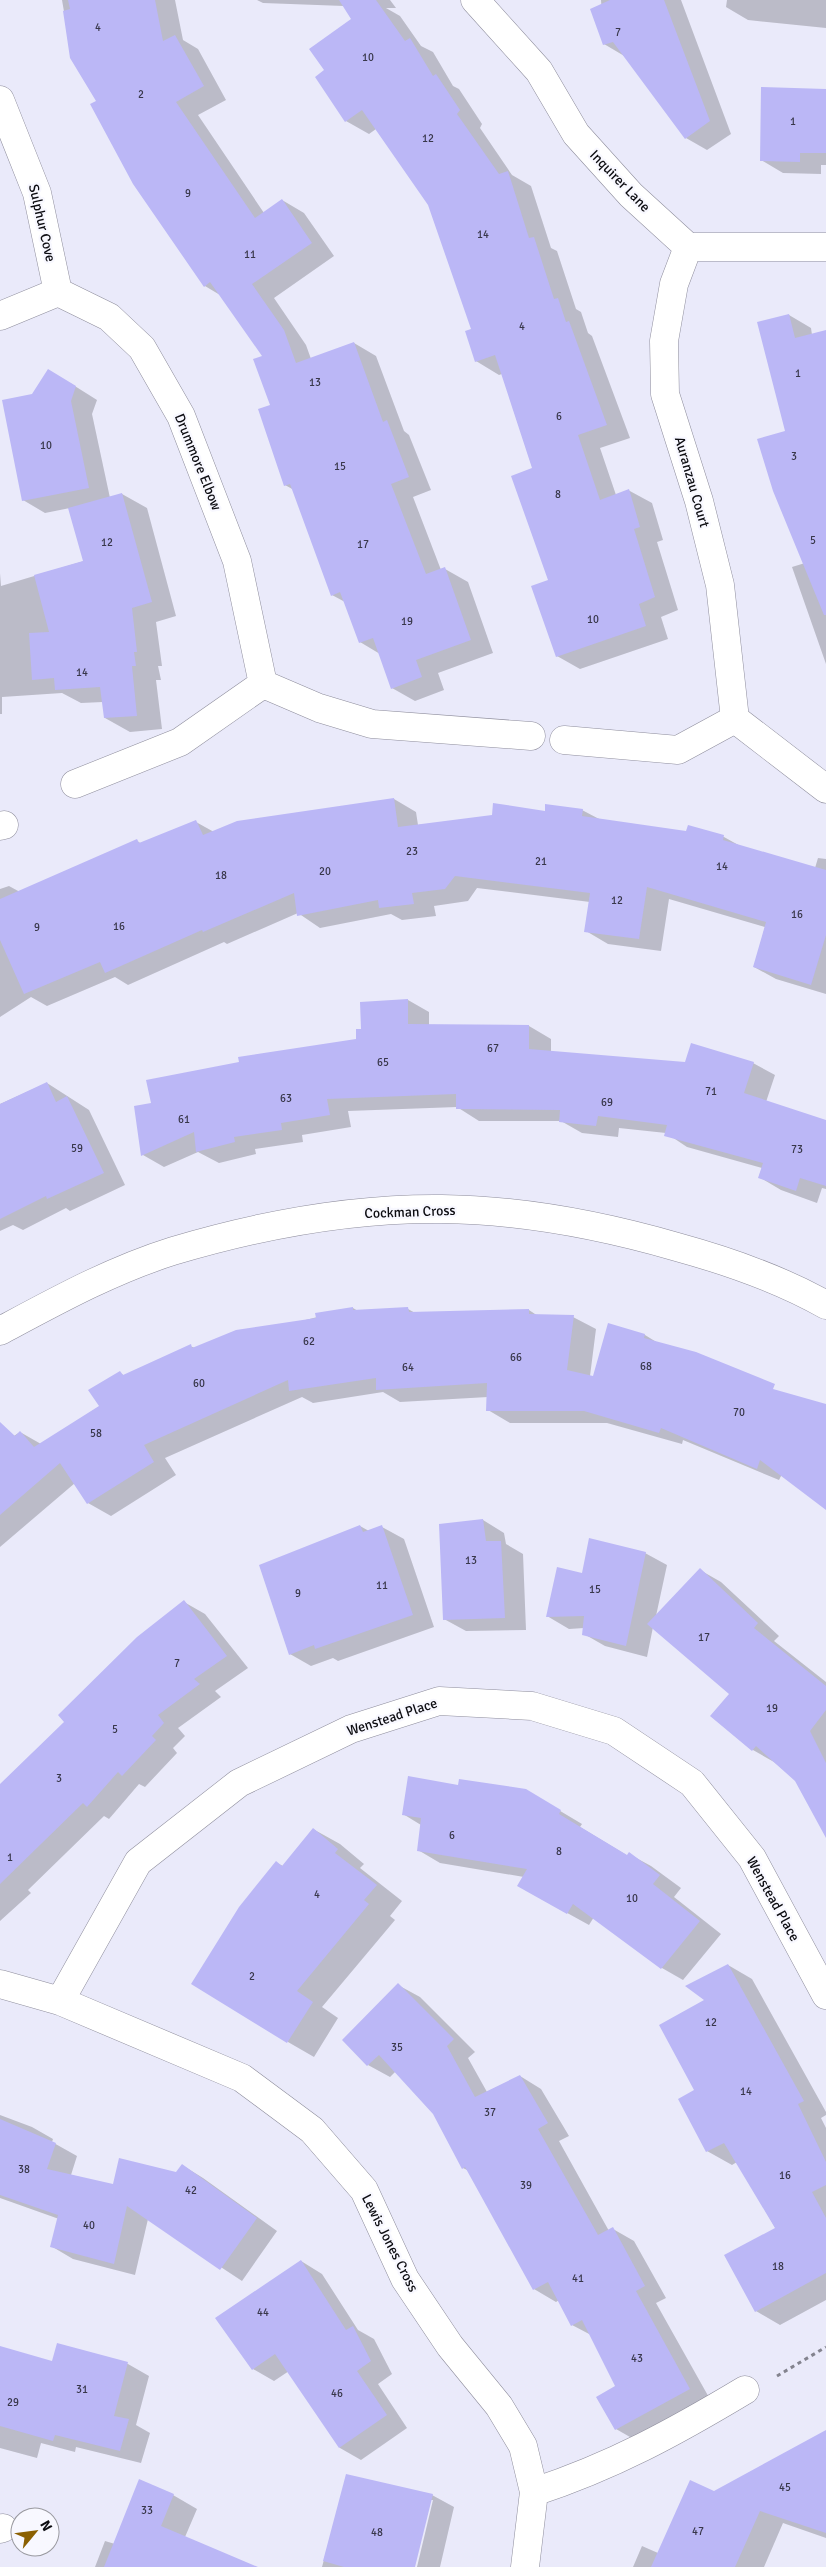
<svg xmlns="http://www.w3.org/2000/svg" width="826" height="2567" viewBox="0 0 826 2567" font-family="Signika,sans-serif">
  <rect width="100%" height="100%" fill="#eaeafa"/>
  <path fill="#0003" d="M62,0H175L183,40L198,49L226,100L198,115L264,213L282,200L304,213L334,256L274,298L306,345L311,359L354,343L376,356L404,431L409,435L431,490L413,497L441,570L445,569L468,582L493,653L438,673L444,690L415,701L392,688L380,654L360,642L345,602L332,595L294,490L285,485L264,356L220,295L205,286L72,58Z
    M257,0H390L396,8H386L400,16L421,46L433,52L453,86L459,89L482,124L480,128L512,175L531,186L551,248L557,251L576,309L581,312L588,333L592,336L630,438L600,448L616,495L628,490L652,503L663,540L657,542L678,610L661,617L668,639L580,669L557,656L550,580L533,469L502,374L499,375L476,361L473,330L429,204L376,129L369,134L346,121L326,71L371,7L263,3Z
    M601,0H681L731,134L707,150L686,138L626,57L604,44Z
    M727,0H826V28L748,20L726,7Z
    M826,90V165H821V174L783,173L761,160Z
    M789,315L811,328L812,335L826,331V664L792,567L805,563L787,432Z
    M70,383L97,400L92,414L110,498L122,494L147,508L176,616L156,622L162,666H158L161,680H156L162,729L130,732L105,718L103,702L81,703L62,693L2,697V714H0V573L1,586L84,561L70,508L45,513L23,500L32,395Z
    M394,799L416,812L418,825L582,810L601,820L687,832L689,826L724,837L742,847L815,868L818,858L826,859V994L776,979L754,967L765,927L669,899L661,951L608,944L586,931L590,902L477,888L468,901L434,906L436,916L402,920L391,914L320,928L298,913L227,944L224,942L128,985L115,977L47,1006L31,997L0,1017V889L9,886L20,892L137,841L142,844L196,822L214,832Z
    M408,1000L429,1012V1026H529L551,1039V1052L686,1064L753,1063L775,1075L766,1102L826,1121V1189L822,1188L817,1203L781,1190L759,1177L762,1168L687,1147L666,1133L619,1128L618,1137L582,1133L561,1121H479L457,1107L348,1111L351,1127L302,1135L303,1142L255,1149L256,1154L219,1163L198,1152L164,1167L143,1155L152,1105L357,1040L363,1030Z
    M47,1083L89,1110L125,1185L70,1211L66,1208L23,1230L13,1225L0,1231V1104Z
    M353,1308L358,1311L408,1309L417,1314L529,1310L538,1316L573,1317L596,1329L590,1376L594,1377L609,1325L645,1335L658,1343L742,1427L826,1411V1508L782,1474L779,1480L683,1440L682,1444L607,1423H510L488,1410V1397L400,1402L383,1392L313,1403L302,1397L165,1458L176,1475L111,1516L88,1503L75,1483L0,1547V1445L20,1432L41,1444L100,1406L120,1373L125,1376L190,1346L195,1348Z
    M483,1520L504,1533L506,1544L523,1554L526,1630L466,1631L444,1619Z
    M360,1526L369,1531L382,1527L404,1539L434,1627L338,1661L333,1658L311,1666L290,1654Z
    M645,1553L667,1565L656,1616L700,1570L721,1582L779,1636L774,1641L826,1682V1833L796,1780L774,1762L753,1750L731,1694L653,1627L647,1657L605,1646L584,1634V1628L569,1629L547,1616L583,1574Z
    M184,1602L205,1614L248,1668L215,1691L221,1697L178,1728L185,1736L173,1748L177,1753L145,1787L139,1784L109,1819L104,1816L28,1890L31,1893L0,1921V1788Z
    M459,1786L525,1790L582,1824L580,1827L628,1856L629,1854L651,1866L681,1888L674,1897L721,1934L683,1980L662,1968L594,1917L589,1925L540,1898L524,1877L440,1863L418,1850L421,1825L403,1814Z
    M313,1829L340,1844L364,1864L360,1868L402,1901L390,1916L395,1920L322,2007L338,2018L314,2057L288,2042L277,1863L283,1866Z
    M728,1965L752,1979L826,2112V2115L821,2118L826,2128V2300L780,2325L756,2311L776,2229L737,2162L732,2165L707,2151L696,2091L706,2000Z
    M398,1985L420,1997L475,2052L468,2058L487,2092L520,2076L541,2089L569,2136L559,2141L609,2231L613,2229L634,2241L666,2298L656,2303L711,2401L637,2441L616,2429L617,2387L591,2335L572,2325L559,2300L556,2302L534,2289L469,2171L463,2168L434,2113L396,2071L390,2077L368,2065Z
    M0,2115L32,2127L53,2139L52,2142L77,2156L71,2175L114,2186L176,2174L182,2165L203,2178L277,2231L242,2281L148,2219L135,2275L73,2259L51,2246L59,2219L0,2198Z
    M301,2261L322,2274L358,2330L374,2339L392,2374L378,2384L407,2428L361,2460L340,2448L289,2371L274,2381L253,2369Z
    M58,2344L128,2364L149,2376L136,2425L150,2433L141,2463L76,2447L75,2452L41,2443L37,2458L0,2448V2348L53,2363Z
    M826,2431V2538L783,2523L764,2567H633L642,2546L658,2553L714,2492Z
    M347,2475L432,2495L454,2507L440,2567H417L433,2500H430L414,2567H322Z
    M173,2495L197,2509L185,2537L224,2567H95L105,2541L115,2544Z"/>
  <path fill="#bbb7f6" d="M68,0H155L163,41L175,35L204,86L176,102L255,218L282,199L312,243L252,284L284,330L296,363L354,342L383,422L387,420L409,477L391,484L426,574L445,567L471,640L416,660L422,677L391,689L373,638L359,643L340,592L331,596L290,484L284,486L258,409L270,405L253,359L262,356L210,282L204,287L133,184L90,104L96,101L70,58L63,11L70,9Z
    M339,0H376L405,41L410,38L433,76L436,74L460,110L457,114L499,174L508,171L529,238L534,237L554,299L558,298L566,322L569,321L607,425L578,435L600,500L629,489L640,527L634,529L655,597L639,604L646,626L556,657L531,586L548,580L511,476L532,468L495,355L475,362L465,331L471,329L428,205L362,110L345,122L315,77L324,70L309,49L351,19Z
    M610,0H664L710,121L685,139L613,42L603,45L590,9Z
    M761,87L826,89V153H800V162L760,161Z
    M789,314L795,338L826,330V615H824L773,491L757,439L785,431L757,322Z
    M48,369L76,386L71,401L89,488L22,501L2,400L32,394Z
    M122,493L152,602L132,608L137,652H134L136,666H132L137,716L104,718L100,687L55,690L54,678L32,680L29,633L49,632L34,575L83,561L68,508Z
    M394,798L398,827L492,815L493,803L545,811V804L583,809L582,816L686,831L688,825L724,835L723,840L826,870V935L811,985L753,967L766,922L647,887L639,939L584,932L590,893L455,876L445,889L412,893L414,904L379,908L378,900L297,916L294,893L203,932L202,930L105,973L100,962L24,994L0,940V899L137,839L139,843L196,820L203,835L237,821Z
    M408,999V1024L529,1025V1049L685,1062L691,1043L754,1062L744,1093L826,1120V1186L800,1178L796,1191L758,1178L763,1163L664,1136L667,1125L598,1116L596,1126L559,1122L560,1110L456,1109V1094L327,1099L330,1115L281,1123L282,1130L234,1137L235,1142L196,1152L194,1132L141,1156L134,1106L151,1103L146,1080L239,1062L238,1057L356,1039V1029H361L360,1002Z
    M47,1082L56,1102L67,1096L104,1173L47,1199L46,1196L0,1219V1104Z
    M353,1307V1310L408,1307L409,1312L529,1309V1314L574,1315L567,1370L593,1376L608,1323L645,1334L644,1338L696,1352L775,1384L773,1389L826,1404V1510L760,1460L757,1469L661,1428L659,1433L584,1411H486L487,1383L376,1390V1378L289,1391L288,1380L144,1445L154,1462L87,1504L60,1463L0,1515V1422L15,1436L20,1431L34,1447L99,1406L88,1390L120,1371L123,1375L191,1344L192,1348L236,1330L316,1318L315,1313Z
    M483,1519L486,1541H501L505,1618L443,1620L439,1524Z
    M360,1525L363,1532L382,1525L413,1615L315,1649L314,1645L289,1655L259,1565Z
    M589,1538L646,1552L626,1646L582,1635L584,1616L546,1617L557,1567L582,1573Z
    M700,1568L758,1623L754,1628L826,1686V1710L810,1731L826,1763V1838L795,1781L756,1746L752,1751L710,1716L729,1694L647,1624Z
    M184,1600L227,1656L194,1679L200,1684L158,1715L164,1723L152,1736L156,1740L122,1776L118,1772L87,1807L83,1803L0,1884V1784L64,1722L58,1715L137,1637Z
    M408,1776L458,1785L459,1779L526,1789L561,1810L559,1814L627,1855L629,1852L660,1875L653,1884L700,1921L661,1969L573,1904L567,1914L517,1886L527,1869L417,1851L421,1818L402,1815Z
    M313,1828L338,1849L335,1853L377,1885L364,1900L369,1904L297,1991L313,2002L287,2043L191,1984L239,1907L276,1861L282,1866Z
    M728,1964L804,2101L798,2104L826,2162V2185L812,2192L826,2218V2273L755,2312L724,2255L775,2228L724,2143L706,2152L678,2099L694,2090L659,2025L704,2000L685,1986Z
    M398,1983L454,2039L447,2046L475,2097L520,2075L548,2123L538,2129L598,2235L613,2227L645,2286L636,2291L690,2389L615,2430L596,2397L615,2386L582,2320L571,2326L548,2282L533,2290L465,2167L462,2169L433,2114L379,2055L367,2066L342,2040Z
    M0,2119L56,2143L47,2169L113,2184L119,2158L176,2172L182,2164L257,2218L220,2270L127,2206L114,2264L50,2247L58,2215L0,2195Z
    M301,2260L346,2330L353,2326L371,2361L357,2371L387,2415L339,2448L275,2354L252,2370L215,2318Z
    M57,2343L128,2362L114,2416L129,2419L120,2451L55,2435L53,2441L0,2426V2346L52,2361Z
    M826,2430V2533L760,2511L735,2567H651L690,2480L714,2491Z
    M346,2474L433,2494L415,2567H344L323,2561Z
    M139,2479L174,2494L161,2526L258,2567H104Z"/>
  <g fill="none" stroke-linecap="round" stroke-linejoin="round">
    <defs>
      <path id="minor" d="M475,0L539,71L576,134L631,195L688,247H826
        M0,100L37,193L58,292
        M688,247L674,284L664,341L665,394L699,501L720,585L735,719
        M0,316L58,292L109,317L142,348L181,416L237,561L263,684
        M564,740L678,750L735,719L826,789
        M75,784L180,742L263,684L319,708L372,724L531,736
        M0,826L4,825
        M0,1331C56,1301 112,1270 173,1251C260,1225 351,1208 442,1209C521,1210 601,1225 677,1247C728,1261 780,1279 826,1305
        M0,1984L60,2001L242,2078L312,2130L364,2190L405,2279L450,2346L499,2406L523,2446L534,2492L525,2567
        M60,2001L138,1862L239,1783L351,1729L439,1701L532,1706L614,1731L692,1783L752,1858L826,1995
        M534,2492C613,2466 675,2432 745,2390
        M0,2529L3,2528"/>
    </defs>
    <use href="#minor" stroke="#8e8d9c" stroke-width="29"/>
    <path stroke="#83838e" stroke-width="3" stroke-dasharray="4 4" stroke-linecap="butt" d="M777,2376L826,2347"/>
    <use href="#minor" stroke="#fff" stroke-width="28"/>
  </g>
  <g text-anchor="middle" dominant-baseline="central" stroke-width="4.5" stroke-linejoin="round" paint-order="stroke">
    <g font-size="11" fill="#38374a">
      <text x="98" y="27">4</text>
      <text x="618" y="32">7</text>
      <text x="368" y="57">10</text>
      <text x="141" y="94">2</text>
      <text x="793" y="121">1</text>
      <text x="428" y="138">12</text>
      <text x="188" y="193">9</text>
      <text x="483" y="234">14</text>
      <text x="250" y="254">11</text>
      <text x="522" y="326">4</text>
      <text x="798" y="373">1</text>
      <text x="315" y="382">13</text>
      <text x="559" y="416">6</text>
      <text x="46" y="445">10</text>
      <text x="794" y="456">3</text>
      <text x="340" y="466">15</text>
      <text x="558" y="494">8</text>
      <text x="813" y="540">5</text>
      <text x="107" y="542">12</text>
      <text x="363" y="544">17</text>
      <text x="593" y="619">10</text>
      <text x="407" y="621">19</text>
      <text x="82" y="672">14</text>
      <text x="412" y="851">23</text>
      <text x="541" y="861">21</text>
      <text x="722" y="866">14</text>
      <text x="325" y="871">20</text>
      <text x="221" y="875">18</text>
      <text x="617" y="900">12</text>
      <text x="797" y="914">16</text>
      <text x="119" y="926">16</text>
      <text x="37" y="927">9</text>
      <text x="493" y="1048">67</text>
      <text x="383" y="1062">65</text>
      <text x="711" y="1091">71</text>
      <text x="286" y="1098">63</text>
      <text x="607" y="1102">69</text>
      <text x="184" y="1119">61</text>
      <text x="77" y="1148">59</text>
      <text x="797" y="1149">73</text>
      <text x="309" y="1341">62</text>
      <text x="516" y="1357">66</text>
      <text x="646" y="1366">68</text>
      <text x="408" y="1367">64</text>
      <text x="199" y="1383">60</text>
      <text x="739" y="1412">70</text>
      <text x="96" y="1433">58</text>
      <text x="471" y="1560">13</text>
      <text x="382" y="1585">11</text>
      <text x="595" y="1589">15</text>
      <text x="298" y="1593">9</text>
      <text x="704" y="1637">17</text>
      <text x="177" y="1663">7</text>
      <text x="772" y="1708">19</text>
      <text x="115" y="1729">5</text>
      <text x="59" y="1778">3</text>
      <text x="452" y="1835">6</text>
      <text x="559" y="1851">8</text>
      <text x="10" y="1857">1</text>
      <text x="317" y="1894">4</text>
      <text x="632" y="1898">10</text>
      <text x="252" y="1976">2</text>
      <text x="711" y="2022">12</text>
      <text x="397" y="2047">35</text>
      <text x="746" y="2091">14</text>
      <text x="490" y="2112">37</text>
      <text x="24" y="2169">38</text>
      <text x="785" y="2175">16</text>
      <text x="526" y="2185">39</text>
      <text x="191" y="2190">42</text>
      <text x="89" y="2225">40</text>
      <text x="778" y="2266">18</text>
      <text x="578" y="2278">41</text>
      <text x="263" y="2312">44</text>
      <text x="637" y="2358">43</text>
      <text x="82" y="2389">31</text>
      <text x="337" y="2393">46</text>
      <text x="13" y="2402">29</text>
      <text x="785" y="2487">45</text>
      <text x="147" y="2510">33</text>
      <text x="698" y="2531">47</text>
      <text x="377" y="2532">48</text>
    </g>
    <g font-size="14" fill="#0c0c11" stroke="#f8f8ff">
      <text transform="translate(620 181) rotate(46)">Inquirer Lane</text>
      <text transform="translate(42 223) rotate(77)">Sulphur Cove</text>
      <text transform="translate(198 462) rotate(68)">Drummore Elbow</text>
      <text transform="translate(692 482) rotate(74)">Auranzau Court</text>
      <text transform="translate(410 1212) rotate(-2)">Cockman Cross</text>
      <text transform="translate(392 1717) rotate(-18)">Wenstead Place</text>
      <text transform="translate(773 1899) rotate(61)">Wenstead Place</text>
      <text transform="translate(390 2243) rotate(63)">Lewis Jones Cross</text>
    </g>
  </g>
  <g transform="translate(35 2532) rotate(61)"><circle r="24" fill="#f8f8ff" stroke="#9a9aa0"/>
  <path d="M0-4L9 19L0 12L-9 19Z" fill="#8b6002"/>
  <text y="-8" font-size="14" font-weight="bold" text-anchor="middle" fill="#0c0c11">N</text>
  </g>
</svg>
